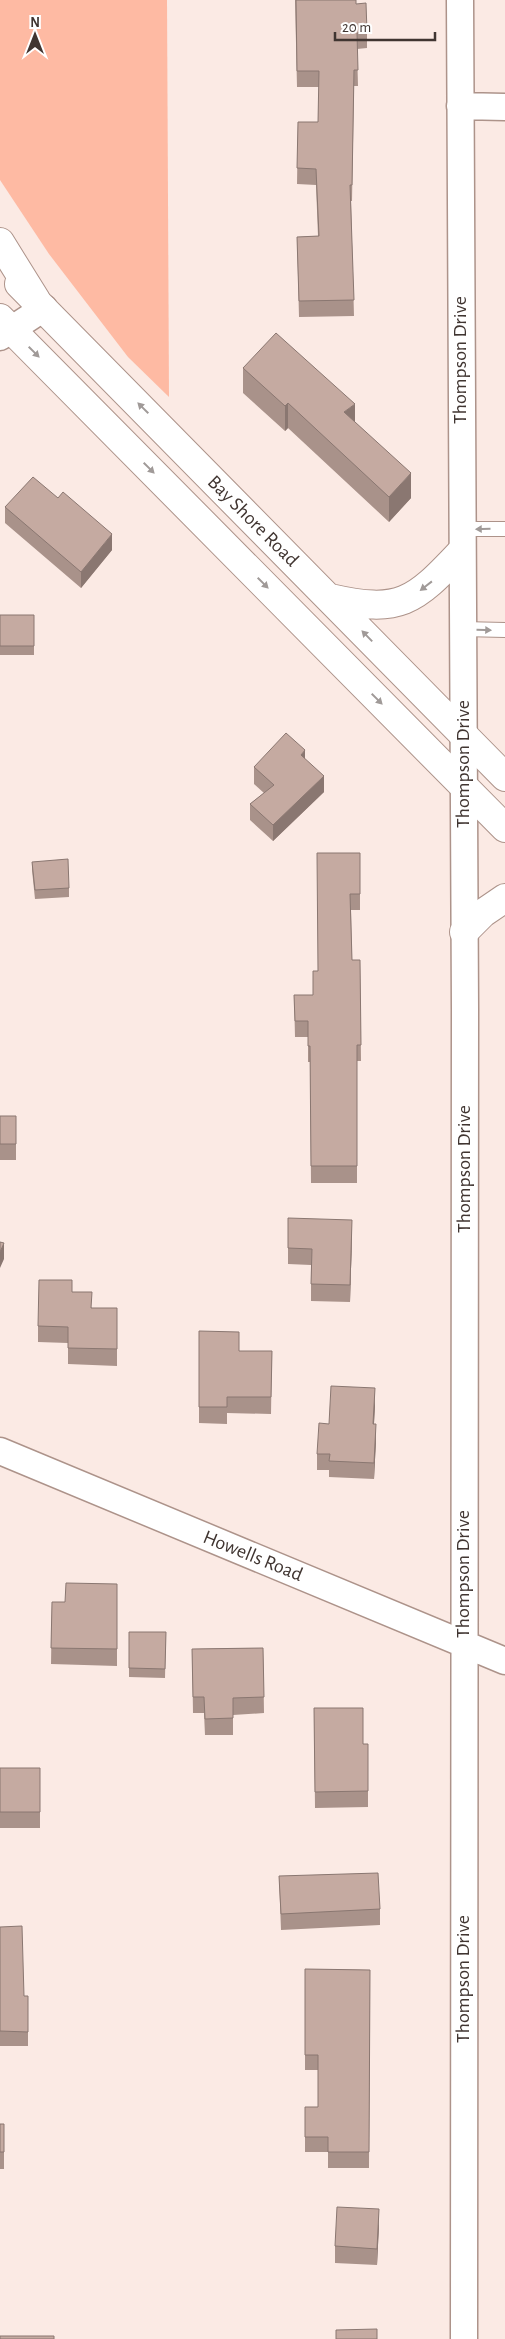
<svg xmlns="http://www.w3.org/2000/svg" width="505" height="2339" font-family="'Alegreya Sans',sans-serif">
	<rect width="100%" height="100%" fill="#fbeae4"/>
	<path fill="#febaa3" d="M0,0h167l2,397 -41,-40 -79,-103 -49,-74z"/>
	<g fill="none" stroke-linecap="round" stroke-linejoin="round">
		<g stroke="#ad938a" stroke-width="16">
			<path id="service" d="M461,529h44
				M462,629l43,1"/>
		</g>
		<g stroke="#ad938a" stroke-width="29">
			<path id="minor" d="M460,0l5,1009 -1,1330
				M460,106l45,1
				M0,337l44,-29
				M0,1451l505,210"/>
		</g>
		<g stroke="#ad938a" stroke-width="30">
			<path id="secondary" d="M19,284l486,493
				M0,318l505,510
				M330,598c70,16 84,4 131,-46
				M464,932l19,-19 22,-15"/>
		</g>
		<g stroke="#ad938a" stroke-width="30">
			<path id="motorway" d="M0,242l36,58"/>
		</g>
		<use href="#service" stroke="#fff" stroke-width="14"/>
		<use href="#minor" stroke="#fff" stroke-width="26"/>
		<use href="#secondary" stroke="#fff" stroke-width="28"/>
		<use href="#motorway" stroke="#fff" stroke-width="28"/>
	</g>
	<path fill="#a9928a" d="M295,0l61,4 11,28v16l-10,1 1,37h-4l-2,115h-1l3,115 -55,1 -2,-80 21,-1 -2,-51 -19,-1 1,-62h20l1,-35h-22z
		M243,368l168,130 -22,24 -101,-94 -3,3 -42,-38z
		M5,507l107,43 -31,38 -76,-65z
		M0,615h34v40h-34z
		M305,759l19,33 -51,49 -23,-21v-16l14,-11 -10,-9v-17z
		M360,853v57h-9l1,50h8l1,101h-4v122h-46l-1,-121h-2v-25h-13l-1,-42h19z
		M32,862l37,26v9l-34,2 -3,-29z
		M0,1116h16v44h-16z
		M352,1236l-2,66 -39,-1v-36l-23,-1v-16z
		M72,1292l20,16h25v58l-49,-2v-21l-30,-1v-16z
		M199,1331l40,20h33l-1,63 -44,-1v11l-28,-1z
		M375,1405l-1,19 2,16 -2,39 -45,-2v-7h-12v-16l12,-30z
		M117,1584v82l-66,-2 1,-62h13z
		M129,1632h37l-1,46 -36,-1z
		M263,1648l1,65 -31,2v20h-28l-1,-22h-11l-1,-64z
		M314,1708l49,36h5v63l-53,1z
		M0,1768h40v60h-40z
		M279,1876l101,33v16l-99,5z
		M0,1927l24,69h4v50h-28z
		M305,1969l65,1 -1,198h-41v-16h-23v-45h13v-37h-13z
		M0,2124h4v45h-4z
		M379,2225l-2,40 -42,-2v-17z"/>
	<path fill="#8a7771" d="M288,403v25l-3,3v-25z
		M355,404v25l-11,-17z
		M411,473v25l-22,24v-25z
		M112,534v16l-31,38v-16z
		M305,750v16l-4,-11z
		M324,776v16l-51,49v-16z
		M352,1220v16l-2,66v-17z
		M4,1243v16l-4,9v-16z
		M375,1388v17l-2,35v-16z
		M376,1424v16l-2,39v-16z
		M379,2209v16l-2,40v-16z"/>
	<path fill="#c5aaa1" stroke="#8a7771" d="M296,0h60v4l10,-1 1,29 -10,1 1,37h-4l-2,115h-2l4,115 -55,1 -2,-64 22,-1 -3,-67 -19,-1 1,-46h20l1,-51h-22z
		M276,333l79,71 -11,8 67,61 -22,24 -101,-94 -3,3 -42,-38z
		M33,477l25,21 5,-6 49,42 -31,38 -76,-65z
		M0,615h34v31h-34z
		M286,733l19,17 -4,5 23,21 -51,49 -23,-21 24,-19 -20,-18z
		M317,853h43v41h-10l2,66h8l1,85h-4v121h-46l-1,-120h-2v-25h-13l-1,-26h19v-24h5z
		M68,859l1,29 -34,2 -3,-28z
		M0,1116h16v28h-16z
		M288,1218l64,2 -2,65 -39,-1 1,-35 -24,-1z
		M0,1242l4,1 -4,9z
		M39,1280h33v12h20l-1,16h26v41l-49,-1v-21l-30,-1z
		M199,1331l40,1v19h33l-1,46h-44v10h-28z
		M331,1386l44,2 -2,36h3l-2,39 -45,-2 1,-7h-13l2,-31 10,1z
		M66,1583l51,1v65l-66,-1 1,-46h13z
		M129,1632h37l-1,37 -36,-1z
		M263,1648l1,49 -31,1v20l-28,1 -1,-22h-11l-1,-48z
		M314,1708h49v36h5v47l-53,1z
		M0,1768h40v44h-40z
		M378,1873l2,36 -99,5 -2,-38z
		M22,1926l2,70h4v36l-28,-1v-104z
		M305,1969l65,1 -1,182h-41v-15h-23v-30h13v-52h-13z
		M0,2124h4v28h-4z
		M337,2207l42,2 -2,40 -42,-3z
		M377,2329v10h-41v-9z
		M0,2336h54v3h-54z"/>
	<defs><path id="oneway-solid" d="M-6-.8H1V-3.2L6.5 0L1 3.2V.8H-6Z" transform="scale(1.25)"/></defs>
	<g fill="#a09a98">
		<use href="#oneway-solid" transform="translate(34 352) rotate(45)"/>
		<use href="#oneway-solid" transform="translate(143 408) rotate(-135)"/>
		<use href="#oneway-solid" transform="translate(149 468) rotate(45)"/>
		<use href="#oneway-solid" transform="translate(483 529) rotate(179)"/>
		<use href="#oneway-solid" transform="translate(263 583) rotate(45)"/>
		<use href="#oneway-solid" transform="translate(426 586) rotate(142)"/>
		<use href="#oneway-solid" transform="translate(484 630) rotate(2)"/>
		<use href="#oneway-solid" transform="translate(367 636) rotate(-134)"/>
		<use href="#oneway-solid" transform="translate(377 699) rotate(45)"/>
	</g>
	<g text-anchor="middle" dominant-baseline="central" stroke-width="5" stroke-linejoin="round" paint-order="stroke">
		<g font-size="20" fill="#403531" stroke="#fff">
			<text transform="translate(460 360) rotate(-90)">Thompson Drive</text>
			<text transform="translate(253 521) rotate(45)">Bay Shore Road</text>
			<text transform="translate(463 764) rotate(-90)">Thompson Drive</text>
			<text transform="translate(464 1169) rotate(-90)">Thompson Drive</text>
			<text transform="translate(253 1556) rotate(22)">Howells Road</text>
			<text transform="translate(463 1574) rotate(-90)">Thompson Drive</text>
			<text transform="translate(463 1979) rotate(-90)">Thompson Drive</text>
		</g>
	</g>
	<g transform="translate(35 35)" stroke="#ffffff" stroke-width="4" paint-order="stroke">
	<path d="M0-4L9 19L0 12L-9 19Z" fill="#403531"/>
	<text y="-8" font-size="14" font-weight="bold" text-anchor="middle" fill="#403531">N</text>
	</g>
	<path d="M335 32v8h100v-8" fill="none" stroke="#403531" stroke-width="2.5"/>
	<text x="342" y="32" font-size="15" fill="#403531" stroke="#ffffff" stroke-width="4" paint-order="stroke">20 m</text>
</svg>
